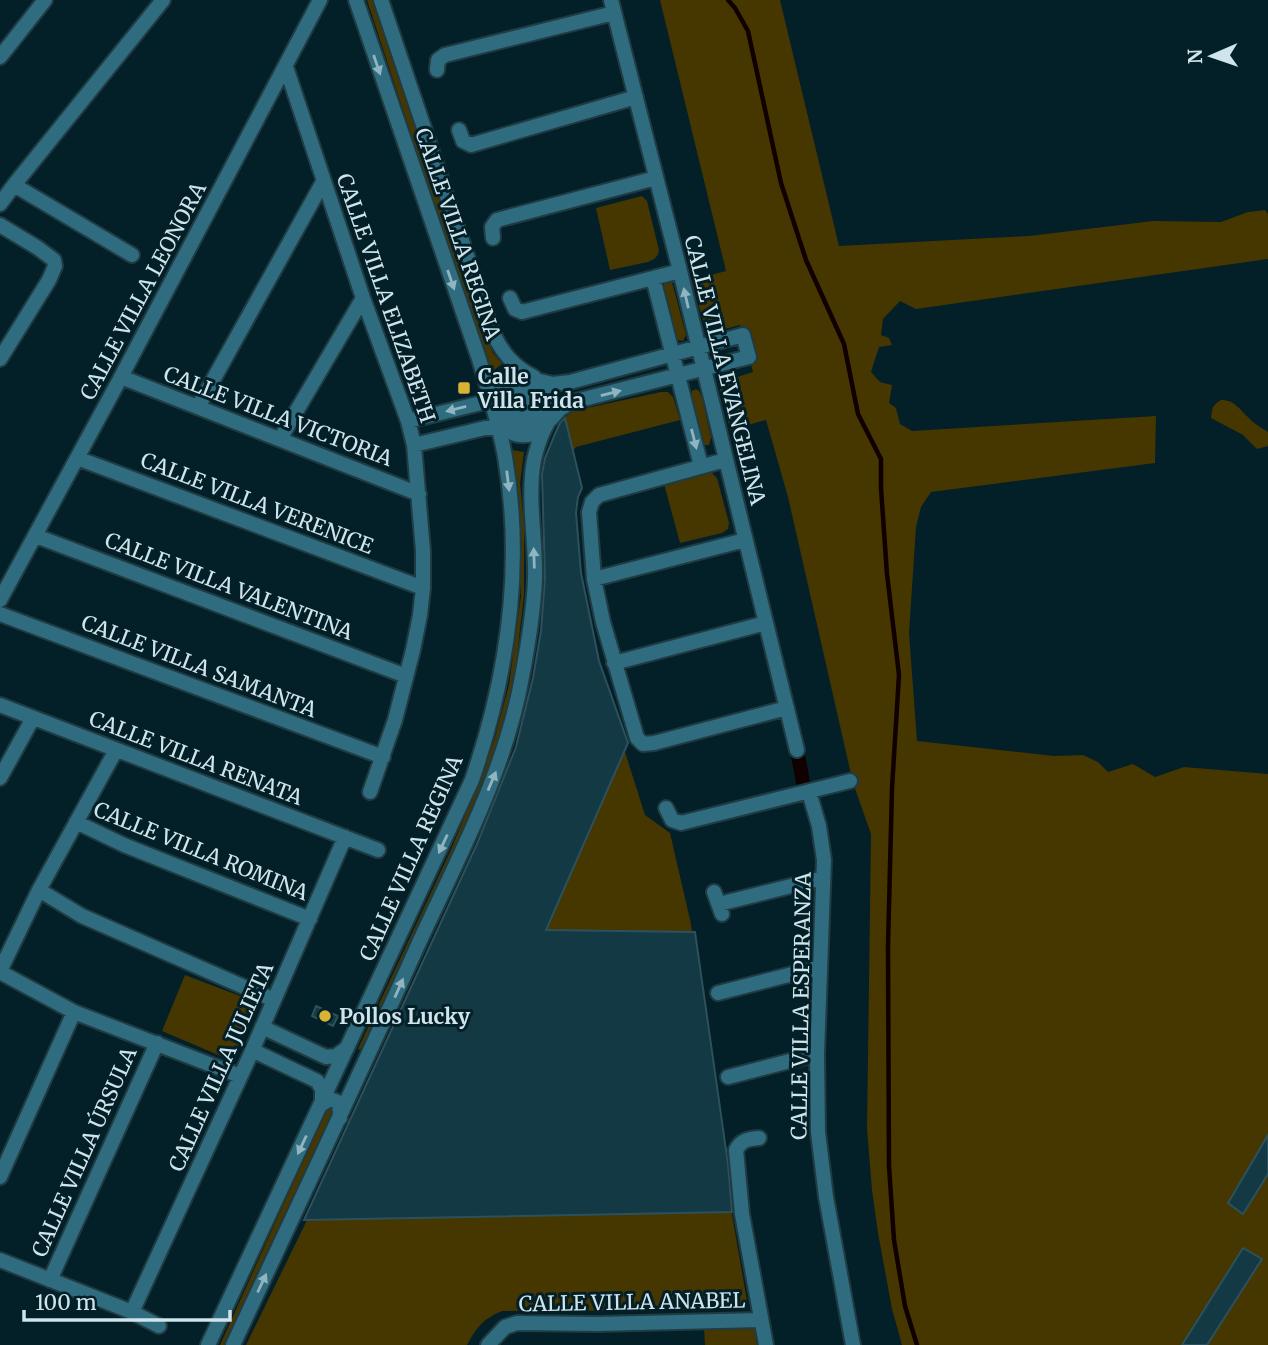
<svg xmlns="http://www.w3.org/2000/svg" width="1268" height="1345" font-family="Merriweather,serif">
	<rect width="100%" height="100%" fill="#031f27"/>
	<path fill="#463600" d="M367,0h5l37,107 71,220 13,26 9,11 -12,9 -6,-24 -47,-136z
		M660,0h120l59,246 190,-10 124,-15 68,1 27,-10 17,-2 3,4v45l-352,50 -16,-8 -17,18 -2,16 8,3 3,7 -13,2 -8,25 9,10 12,3 -3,18 7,5 4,16 12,7 244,-15 -1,47 -224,29 -10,15 -5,20 -7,106 8,108 137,15 29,-1 15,7 10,10 25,-8 22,13 29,-10 84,7v571h-366l-10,-36 -14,-76 -6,-43 -5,-61 4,-295 -18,-51 -65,-286 -22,-77 -36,10 -10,-41v-5l4,-3 29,-9 -13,-47 -27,7 -7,-2 -15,-50 35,-9z
		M642,196l5,5 12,49c-1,7 -4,9 -11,12l-38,8 -14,-62z
		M664,280h7l2,6 13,49 -3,6 -5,-1 -2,-3 -12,-48z
		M501 406a21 21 0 1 1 42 0a21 21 0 1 1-42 0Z
		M696,389l3,2 3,6 9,41 -2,7h-4l-2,-3 -11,-43v-8z
		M661,392h7l5,5 7,23 -104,27 -4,5 3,90 18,109 52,164 25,18 21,91 39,279 17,98 -3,7 -12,2 -230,1c-19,8 -25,16 -35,34h-221l64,-131 204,-450 30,-130 2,-161 11,-41 8,-15 8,-6z
		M1221,400c14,0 18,9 28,18 5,6 13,10 19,14v14l-11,3 -14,-14 -32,-17c1,-9 1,-13 10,-18z
		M512,450l12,2 -4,31 4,42v70l-10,86 -19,69 -16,40 -27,65 -80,172 -12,23 -2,-1 91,-195 28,-66 17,-47 15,-56 12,-89v-69z
		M708,473h4l5,5 12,45 -1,6 -6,4 -42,10 -16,-59z
		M185,975l68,26 1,9 -20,45 -11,2 -61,-26z
		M332,1104l5,6 -83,173 -28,62h-6l108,-239z
		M752,1327l4,1 4,17h-55l-1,-16z"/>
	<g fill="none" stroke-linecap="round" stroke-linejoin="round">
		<path stroke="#100100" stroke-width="4.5" d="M728,0l7,8 13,23 33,152 25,77 38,84 14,70 23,45v29l6,86 12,101 -7,113 -4,158 1,220 5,74 11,66 12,39"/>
		<path stroke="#100100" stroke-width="14" d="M797,750l8,43"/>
	</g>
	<path fill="#133944" stroke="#2c515d" stroke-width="2" d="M565,418l17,70 -4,9 -2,16 5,60 18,88 29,82 -82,187 149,2 33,232 4,48 -428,8 173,-376 39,-97 17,-69 8,-47 4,-53 -3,-104 3,-16 10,-24 5,-11z
		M316,1006l22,10 -5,10 -21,-10z
		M1268,1135v39l-25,40 -15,-11z
		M1243,1248l19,11 -55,86h-25z"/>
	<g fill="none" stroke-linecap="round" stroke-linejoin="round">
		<g stroke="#203b42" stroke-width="16">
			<path id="pedestrian" d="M502 406a20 20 0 1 1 40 0a20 20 0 1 1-40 0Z
				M511 407a11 11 0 1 1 22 0a11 11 0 1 1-22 0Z"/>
		</g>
		<g stroke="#203b42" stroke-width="18">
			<path id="minor" d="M381,0l112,333c9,20 21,34 41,44
				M611,0l69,271 117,479
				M286,67l77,231 45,123 6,24 9,106v37l-3,27 -7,35 -18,70 -25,72
				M437,70l1,-10 7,-5 169,-42
				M459,130l4,11 8,4 165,-48
				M14,185l118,70
				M0,204l14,-19 149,-185
				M0,225l38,23 16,12 1,6 -6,14 -49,79
				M493,238l-1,-11 5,-7 159,-42
				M653,278l48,188
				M510,298l5,11 7,3 158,-41
				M121,377l298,117
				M540,381l13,3 17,-2 173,-47 6,22 -177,45 -12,7 -9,10
				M198,407l125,-225
				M408,421l73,-18 10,-5 6,-5
				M280,439l83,-141
				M414,445l71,-17h10l10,2
				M77,458l346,130
				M725,460l-126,35 -7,7 -3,10 5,67 9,43 34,116 6,6 11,-1 133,-35
				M36,536l370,140
				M594,579l151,-39
				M0,600l121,-223 199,-377
				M0,614l383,143
				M614,663l152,-40
				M0,705l378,145
				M0,778l33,-60
				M809,792l10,34 5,34 -7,194 1,78 8,65 27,148
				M666,808l6,12 9,3 169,-42
				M76,822l48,23 186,74
				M39,890l43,26 192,84
				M714,892l8,22
				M719,904l104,-26
				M0,971l39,-81 77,-140
				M0,972l74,40 166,64
				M718,993l102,-26
				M262,1027l64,30 10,-1 11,-8
				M252,1050l65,31 5,8v15l8,-5 8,3 2,9v7
				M728,1077l89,-23
				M759,1138c-11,1 -18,2 -23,12l6,64 24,131
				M0,1177l74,-165
				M0,1260l132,52 27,14
				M50,1280l107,-237
				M132,1312l116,-252 97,-223
				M208,1345l264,-565c36,-105 52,-212 33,-323 -6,-33 -16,-66 -26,-98l-123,-359
				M233,1345c62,-133 125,-266 185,-400 40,-87 87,-173 104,-268 6,-32 12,-66 13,-99 1,-39 -8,-79 -1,-118 2,-9 5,-19 9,-28 5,-11 12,-19 9,-32 -4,-23 -34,-32 -50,-14 -25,29 15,68 44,39
				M488,1345l17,-18 12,-4 81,1 162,-4"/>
		</g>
		<g stroke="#203b42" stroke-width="18">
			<path id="tertiary" d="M0,57l45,-57"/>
		</g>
		<use href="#pedestrian" stroke="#2f6c7f" stroke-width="12"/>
		<use href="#minor" stroke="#2f6c7f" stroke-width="14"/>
		<use href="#tertiary" stroke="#2f6c7f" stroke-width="14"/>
	</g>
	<defs><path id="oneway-solid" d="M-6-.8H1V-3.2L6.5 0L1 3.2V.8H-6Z" transform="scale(1.75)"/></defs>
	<g fill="#90b4c0">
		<use href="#oneway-solid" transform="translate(377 65) rotate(71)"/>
		<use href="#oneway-solid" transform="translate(451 280) rotate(71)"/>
		<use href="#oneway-solid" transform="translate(686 298) rotate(-103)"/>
		<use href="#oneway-solid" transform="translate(611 393) rotate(-14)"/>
		<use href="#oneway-solid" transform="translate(456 409) rotate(166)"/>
		<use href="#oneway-solid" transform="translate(694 439) rotate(76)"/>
		<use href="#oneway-solid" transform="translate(508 481) rotate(83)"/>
		<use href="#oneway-solid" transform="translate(534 558) rotate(-92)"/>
		<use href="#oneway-solid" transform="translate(492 781) rotate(-67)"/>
		<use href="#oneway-solid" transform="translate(443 844) rotate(115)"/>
		<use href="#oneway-solid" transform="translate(399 988) rotate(-66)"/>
		<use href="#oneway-solid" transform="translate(302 1145) rotate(115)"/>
		<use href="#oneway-solid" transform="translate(262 1283) rotate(-65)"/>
	</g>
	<g fill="#d9b334" stroke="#031f27" stroke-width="2.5">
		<rect x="457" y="381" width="14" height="14" rx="3.5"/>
		<circle cx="325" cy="1016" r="7"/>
	</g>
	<g text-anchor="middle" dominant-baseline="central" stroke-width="6" stroke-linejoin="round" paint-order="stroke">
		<g font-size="21" fill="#d0e4eb" stroke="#031f27">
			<text transform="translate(458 234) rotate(71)">CALLE VILLA REGINA</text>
			<text transform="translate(143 291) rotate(-62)">CALLE VILLA LEONORA</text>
			<text transform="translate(386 298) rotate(71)">CALLE VILLA ELIZABETH</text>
			<text transform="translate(725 370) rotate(76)">CALLE VILLA EVANGELINA</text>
			<text transform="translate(278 416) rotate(21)">CALLE VILLA VICTORIA</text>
			<text transform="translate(257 503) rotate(21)">CALLE VILLA VERENICE</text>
			<text transform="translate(229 586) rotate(21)">CALLE VILLA VALENTINA</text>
			<text transform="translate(199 666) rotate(21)">CALLE VILLA SAMANTA</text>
			<text transform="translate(196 758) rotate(21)">CALLE VILLA RENATA</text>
			<text transform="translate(201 851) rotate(22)">CALLE VILLA ROMINA</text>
			<text transform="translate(411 858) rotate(-66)">CALLE VILLA REGINA</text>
			<text transform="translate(801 1006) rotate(-89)">CALLE VILLA ESPERANZA</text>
			<text transform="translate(221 1067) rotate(-66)">CALLE VILLA JULIETA</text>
			<text transform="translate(84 1152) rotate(-66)">CALLE VILLA ÚRSULA</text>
			<text transform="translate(632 1302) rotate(-1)">CALLE VILLA ANABEL</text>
		</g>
		<g font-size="21" font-weight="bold" fill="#d0e4eb" stroke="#031f27" text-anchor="start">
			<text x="478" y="376">Calle<tspan x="478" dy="24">Villa Frida</tspan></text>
			<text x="339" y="1016">Pollos Lucky</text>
		</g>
	</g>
	<g transform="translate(1212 56) rotate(268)" stroke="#031f27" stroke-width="5" paint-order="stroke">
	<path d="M0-5L12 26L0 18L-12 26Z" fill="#d0e4eb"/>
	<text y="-10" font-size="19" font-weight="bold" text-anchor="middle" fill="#d0e4eb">N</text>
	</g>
	<path d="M24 1310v10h206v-10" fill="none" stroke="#d0e4eb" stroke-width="3.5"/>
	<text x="35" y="1310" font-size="21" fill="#d0e4eb" stroke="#031f27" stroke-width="5" paint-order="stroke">100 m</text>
</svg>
